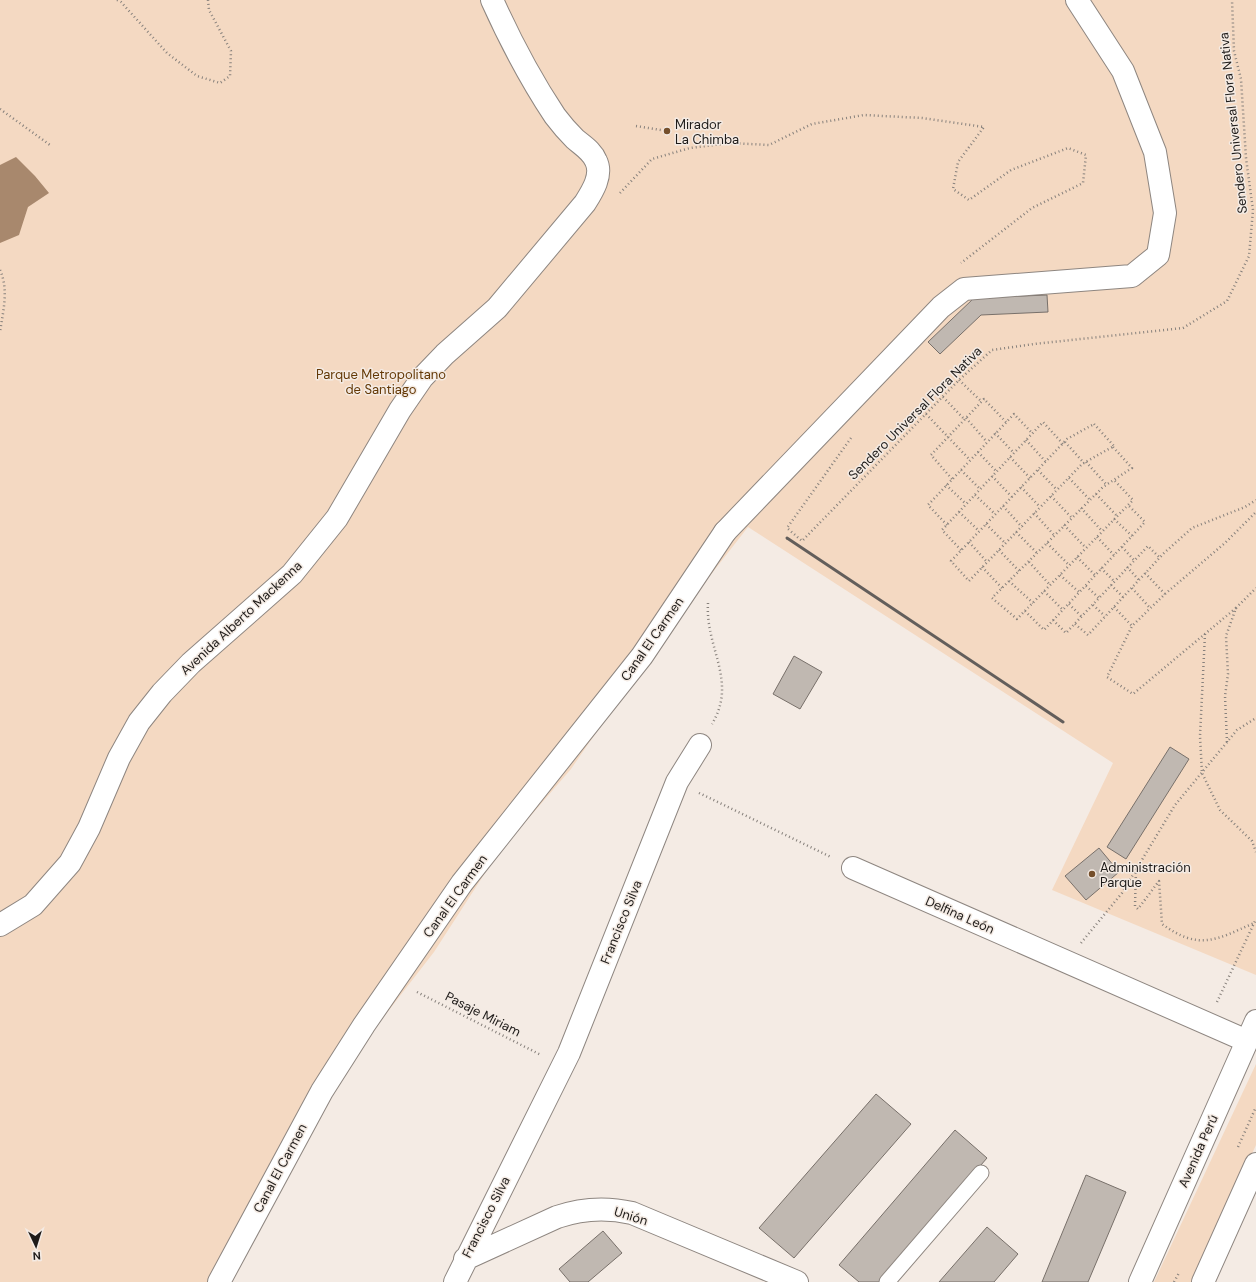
<svg xmlns="http://www.w3.org/2000/svg" width="1256" height="1282" font-family="'DM Sans',sans-serif">
	<rect width="100%" height="100%" fill="#f4ebe4"/>
	<path fill="#f4d9c2" d="M0,0h1256v975l-204,-85 61,-127 -365,-236 -39,50 -54,80 -42,51 -42,61 -75,87 -62,96 -83,107 -120,223h-231z
		M1256,1064v81l-63,137h-39z"/>
	<path fill="#a8886d" d="M16,157l19,19 14,17 -21,14 -9,28 -19,8v-78z"/>
	<path fill="#c0b8b1" stroke="#78706a" d="M1047,295l1,17 -67,3 -41,39 -12,-12 46,-44z
		M794,656l28,16 -22,37 -27,-15z
		M1170,747l19,12 -63,100 -19,-12z
		M1099,848l20,24 -33,28 -21,-24z
		M876,1094l35,30 -117,134 -35,-30z
		M955,1130l32,28 -107,124h-21l-20,-17z
		M1086,1175l40,17 -38,90h-46z
		M987,1227l31,27 -24,28h-55z
		M603,1231l19,22 -34,29h-18l-11,-13z"/>
	<g fill="none" stroke-linecap="round" stroke-linejoin="round">
		<g stroke="#8e8680" stroke-width="17">
			<path id="service" d="M887,1282l94,-109"/>
		</g>
		<g stroke="#8e8680" stroke-width="24">
			<path id="pedestrian" d="M725,532l216,-225 23,-18 168,-13 26,-21 7,-42 -10,-61 -32,-81 -46,-71"/>
		</g>
		<g stroke="#8e8680" stroke-width="24">
			<path id="minor" d="M853,868l394,173
				M0,925l33,-20 37,-42 19,-35 30,-70 20,-36 23,-29 29,-30 101,-89 45,-56 63,-108 22,-32 23,-24 52,-46 88,-105c7,-11 18,-28 11,-42 -4,-10 -13,-15 -21,-22 -7,-7 -14,-15 -20,-23 -24,-36 -45,-76 -63,-116
				M465,1259l92,-42c26,-9 49,-10 75,-4l165,69
				M219,1282l103,-191 42,-66 98,-142 180,-227 83,-124
				M455,1282l114,-229 108,-271 23,-37"/>
		</g>
		<g stroke="#8e8680" stroke-width="24">
			<path id="secondary" d="M1140,1282l116,-261
				M1203,1282l53,-118"/>
		</g>
		<path stroke="#87817c" stroke-width="2.5" stroke-dasharray="1 3" stroke-linecap="butt" d="M117,0l4,2 46,51 30,23 23,7 10,-7 1,-25 -22,-41 -1,-10
			M0,109l50,36
			M636,126l31,5
			M620,193l32,-34 38,-11 41,-5 38,2 43,-21 52,-9 58,3 62,9 -26,35 -5,27 16,11 42,-30 57,-22 18,7 -3,28 -51,25 -71,55
			M0,270c9,20 3,41 0,62
			M959,380l22,21
			M943,397l22,23
			M926,414l44,46
			M966,418l21,24
			M1094,424l20,22 -32,18 -113,117 -18,-20 116,-122z
			M995,433l19,20
			M851,438l-64,90 15,13 157,-161 33,-30 42,-6 149,-16 44,-27 22,-45 4,-46 -7,-52 -5,-79 -7,-28 -2,-51
			M1026,440l20,22
			M1065,442l19,21
			M1113,447l19,21 -29,19 -111,111 25,21 116,-119 -19,-20
			M978,452l18,19
			M1010,457l20,21
			M1086,462l20,22
			M961,470l19,19
			M1038,470l19,20
			M992,476l20,21
			M1069,478l21,22
			M952,479l-21,-24 53,-56 22,23
			M946,485l20,19
			M1021,487l19,20
			M1096,494l21,22
			M975,495l20,19
			M1051,496l21,22
			M1003,506l19,21
			M1081,508l21,23
			M959,512l20,19
			M1034,513l20,22
			M1114,519l18,17
			M986,524l19,19
			M947,525l-19,-20 86,-91 18,19
			M1064,525l22,23
			M1016,532l21,21
			M1097,537l17,18
			M969,542l18,20
			M1047,543l22,22
			M1122,547l12,13
			M961,550l-19,-20 101,-108 20,22
			M999,550l20,21
			M1077,557l18,18
			M1029,562l21,23
			M982,567l20,21
			M1127,567l12,13
			M1101,568l13,13
			M1145,573l20,21
			M1060,575l19,17
			M1009,581l24,22
			M1111,585l12,12
			M1086,586l13,12
			M1132,588l18,20
			M1044,591l19,19
			M708,603c-3,45 30,78 4,121
			M1069,604l13,13
			M1093,605l12,11
			M1114,607l18,19
			M1236,608l-103,86 -26,-17 25,-51 33,-32 60,-51 31,-31
			M1025,611l19,19 101,-108 -17,-17
			M1053,620l13,13 82,-87 11,11
			M1075,624l13,11 76,-82 28,-25 53,-21 11,-7
			M1205,634l-5,102 2,37 18,37 32,31 4,11
			M1227,742l-2,-46 3,-22 -2,-38 10,-28 20,-20
			M699,793l132,64
			M1136,869l-1,37 3,3 21,-28 3,43c37,27 54,16 92,-1
			M1081,943l41,-50 53,-88 62,-75 19,-12
			M417,992l124,63
			M1217,1002l39,-83
			M1238,1147l18,-40
			M1174,1282l5,-9"/>
		<use href="#service" stroke="#fff" stroke-width="15"/>
		<use href="#pedestrian" stroke="#fff" stroke-width="22"/>
		<use href="#minor" stroke="#fff" stroke-width="22"/>
		<use href="#secondary" stroke="#fff" stroke-width="22"/>
		<path stroke="#635e5b" stroke-width="3" d="M787,538l276,184"/>
	</g>
	<g fill="#754f2b" stroke="#f4ebe4" stroke-width="1.5">
		<circle cx="667" cy="131" r="4"/>
		<circle cx="1092" cy="874" r="4"/>
	</g>
	<g text-anchor="middle" dominant-baseline="central" stroke-width="3" stroke-linejoin="round" paint-order="stroke">
		<g font-size="13" fill="#1e1b19" stroke="#f4ebe4">
			<text transform="translate(1233 123) rotate(-96)">Sendero Universal Flora Nativa</text>
			<text transform="translate(915 413) rotate(-45)">Sendero Universal Flora Nativa</text>
			<text transform="translate(241 618) rotate(-43)">Avenida Alberto Mackenna</text>
			<text transform="translate(652 639) rotate(-55)">Canal El Carmen</text>
			<text transform="translate(455 896) rotate(-54)">Canal El Carmen</text>
			<text transform="translate(960 915) rotate(24)">Delfina León</text>
			<text transform="translate(621 922) rotate(-68)">Francisco Silva</text>
			<text transform="translate(483 1014) rotate(27)">Pasaje Miriam</text>
			<text transform="translate(1198 1151) rotate(-66)">Avenida Perú</text>
			<text transform="translate(280 1168) rotate(-62)">Canal El Carmen</text>
			<text transform="translate(631 1216) rotate(17)">Unión</text>
			<text transform="translate(486 1217) rotate(-63)">Francisco Silva</text>
		</g>
		<g font-size="13" fill="#1e1b19" stroke="#f4ebe4" text-anchor="start">
			<text x="675" y="124">Mirador<tspan x="675" dy="15">La Chimba</tspan></text>
			<text x="1100" y="867">Administración<tspan x="1100" dy="15">Parque</tspan></text>
		</g>
		<g font-size="13" fill="#643906" stroke="#f4ebe4">
			<text x="381" y="374">Parque Metropolitano<tspan x="381" dy="15">de Santiago</tspan></text>
		</g>
	</g>
	<g transform="translate(36 1246) rotate(176)" stroke="#f4ebe4" stroke-width="3" paint-order="stroke">
	<path d="M0-3L7 15L0 10L-7 15Z" fill="#1e1b19"/>
	<text y="-6" font-size="11" font-weight="bold" text-anchor="middle" fill="#1e1b19">N</text>
	</g>
</svg>
